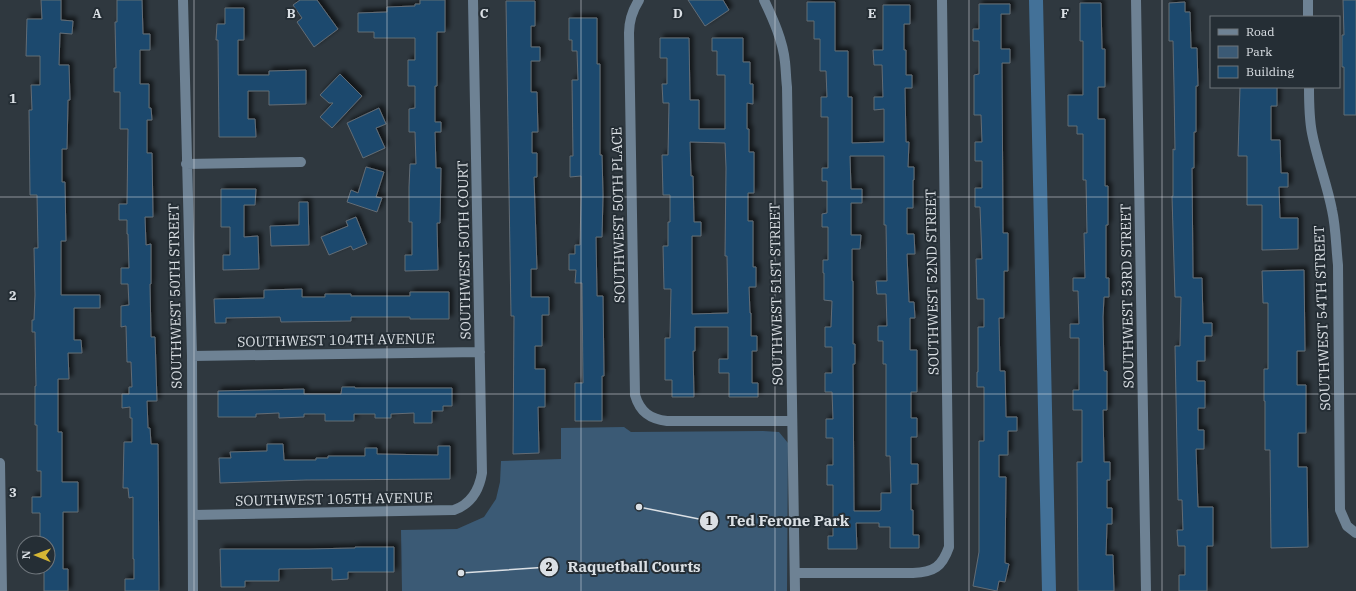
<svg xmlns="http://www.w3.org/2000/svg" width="1356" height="591" font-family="'IBM Plex Serif',serif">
	<defs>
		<filter id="shadow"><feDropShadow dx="3.5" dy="-3.5" stdDeviation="2" flood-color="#0009"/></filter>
	</defs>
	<rect width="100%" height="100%" fill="#2f383f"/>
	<path fill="#3b5a75" d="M624,427l7,5 132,-1 16,1 9,11 -1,148h-385l-1,-61 56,-1 27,-12 12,-18 4,-17 1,-21 60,-2v-31z"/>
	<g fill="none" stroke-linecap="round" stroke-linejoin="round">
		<path stroke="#437198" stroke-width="14" d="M1036,0l13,591"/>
	</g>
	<path fill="#1b4a6e" stroke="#636c75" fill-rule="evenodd" filter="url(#shadow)" d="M41,0h20v20l12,1 -1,13 -12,-1 -1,32h10l1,35h-2l-1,49h-5v33h3l1,59h-5v54h39v13h-26v32h7l1,13h-14l1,26h-11v53h4v50h16v30h-15v57h5v22h-24v-21l4,-1v-26h-8v-30h-8v-16h9v-26h-4v-46h-2v-39h1l-1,-54h-3v-12h2l1,-25 -1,-47h4l-1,-53h-7l-1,-85h3l-1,-25h9v-29h-14l1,-37h15z
		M117,0h25l1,34h7v16h-10v34h9v24h2l1,12h-5v33h5l1,64h-8l1,28 5,-1v40h-1l1,53h4l2,64h-10l1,27h2l1,16h7l1,147h-34v-12h9v-20h-1v-62l-4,1 -1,-10h-5l1,-46h8v-24h-2v-11l-8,1v-14h7v-7h3l-1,-25h-4l-1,-36 -5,1v-21l8,-1 -1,-21h-7v-16h8l-1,-34h-1v-14h-8v-16h8l1,-75h-8v-37h-6v-24h2l-1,-46h2z
		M300,0h17l21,29 -24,18 -17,-25 5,-4 -9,-13z
		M420,0h25v32h-8v54h-2v36h6v10h-6l1,36h5l-1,55h-3l1,47 -33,1v-16h7v-33h-3v-35l1,-23h6l-1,-32h-6v-23l6,-1v-22h-7v-26h7v-22h-41v-6h-16v-19l29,-1v-5l28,-1v-2h5z
		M688,0h35l6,10 -24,16z
		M1343,0h13v115h-12v-48h-2v-32h2z
		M506,1h29v25h-4v21h9v14h-9v31h6l1,40h-6v21h5v24h-3l3,92h-6v28h18v18h-7v31h-7v23h10v38h-7l1,46 -26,1 1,-138h-3z
		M807,2h28v49h13v46h4v46l32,-1v-33l-10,1v-13h9l-1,-32h-8l-1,-15h10v-45h27v19h-6v26h2v25h6v13h-7l1,54h3l-1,25h6v13h-1v28h-6v26h7l1,20h-8l2,48h5l1,16h-5v32h7v42h-6v26h6v19h-6v27h7v20h-7v26h2v25h6v13h-29v-21h-11v-4h-23l1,26h-29v-13h5v-51h-6v-20h6v-27h-7v-19h7l-1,-27h-7v-19h7v-26h-7v-20h6l1,-26 -8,-1v-27h-1v-13h5v-33h-6v-13l5,-1v-32h-5v-13h6v-51h-7v-20h6l-1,-26h-6v-32h-6v-18h-7zM850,156h34v69h2l1,56h-11l1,13h9l1,32h-9v15h5v23h3v92h4l1,37h-10v17l-2,1h-25l-1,-147h2v-20h-2v-63h-1v-32h8l1,-14h-10v-32h11v-14h-11z
		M1185,2v10h5l1,36h6l1,38h-2v46h-2v36h-2l1,110h9l1,45h9v13h-7v25h-8v20h8v27h-7v22h6v19h-8l2,58h15v39h-6v45h-28v-16h6v-29h-7l-1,-16h6l-1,-30h-4l-3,-154h5l1,-49h-6l-3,-101h1v-47l2,1 -1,-63 -1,-46h-4v-38z
		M1080,3h21l1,46h3v38h-7v32h7v67h3v39h-2v53h3v19h-5l-1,20 1,54h3v39h-4l1,52h6v18h-3v28h5v16h-5l-1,31h7l1,36h-36l-1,-129h5v-52h-9v-20h6v-52h-9v-14h9l-1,-33h-5v-13h12l-1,-45h3l-1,-53h-3v-46h-6v-8h-9v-31h15v-54h-3z
		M979,4h31v10h-9v35h9v14h-8l1,170h5v38h-4v47h-5l1,53h5l1,46h11v14h-9v24h-9v22h7l-1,86 4,1 -4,18 -6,-1 -2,10 -24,-5 6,-34v-111h5v-54h-7v-15h1v-45h6v-28h-7l-1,-40h6l-2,-52h-5v-19h7v-27h-7v-19h7l-1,-27h-7v-40l5,-1v-33h-6v-12h6z
		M225,8h19v32h-6v35h31v-4l37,-1v34l-37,1v-14h-21v28h7l1,18h-37l-1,-97h-2l1,-16h8z
		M569,18h28v46h3v91h2l1,40 -1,42h-6l1,59h6l1,80h-2v45h-27v-38h8l-1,-100h-7l1,-13h-7v-16h6v-9h5l1,-46v-23l-11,1v-21h3l-1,-76h6l-1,-29h-5v-11h-3z
		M660,38h29l1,62h9v29h26v-54h-8v-24h-5v-13h31v24h7v22h3v20l-6,-1v26h2v23h5v41h-6v28h5v46h3v20h-7l1,26h1v23h6v15h-5v32h6v14h-29v-24h-10v-14h9v-32h-33v24h-2l1,46h-22v-17h-7v-42h5l1,-49h-7l-1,-43h5v-24h2v-27h-7l-1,-40h6l1,-52h-6l-1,-19h5v-26h-7zM690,142l35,1 1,25 -1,88h2l1,57 -36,1v-78h9v-14h-7l-1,-46h-2z
		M340,74l22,22 -30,32 -12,-11 13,-14h-4l-9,-8z
		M1240,87h37v19h-6v34h9l1,33h7v14h-9l1,31h18v31l-36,1v-45h-15v-49h-9z
		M379,108l7,16 -10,4 9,20 -22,10 -16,-35z
		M366,167l18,5 -8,25 6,1 -5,14 -30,-10 4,-12 7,3z
		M221,189h35l-1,16h-11v32l14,-1 1,33 -36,1v-15h7v-28h-9z
		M299,202h9l1,43 -38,1 -1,-20 29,-1z
		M356,217l11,27 -14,6 -2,-4 -22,9 -8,-18 27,-11 -2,-5z
		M1304,270l1,81h-8v34h9v48h-8v34h9l1,80 -37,1 -1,-98h-5v-49h-1v-32h4v-66h-5l-1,-32z
		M302,289v8h23v-3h26v2h59v-4h39v27h-39v-2h-59v4l-70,1 -1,-5 -54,1v5h-11l-1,-24 50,-1v-8z
		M342,387h13v1h97v18h-9v5h-11v12h-18v-10l-23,1v4h-16v-4h-21v7h-29v-7h-21v3l-25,1v-5l-23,1v3h-38v-26l86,-2v5h37z
		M267,444h16l1,16h32v-2h12v-2h37v-8h12v6l61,1v-9h12v33l-144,1 -86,3 -1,-25h12l-1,-6 37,-1z
		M355,547h39v25h-46v7l-16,1v-12l-53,1v12h-34v6h-24l-1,-38h89l46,-1z"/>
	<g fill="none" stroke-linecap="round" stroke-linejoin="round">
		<path stroke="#6e8294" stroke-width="10" d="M183,0l9,356 1,235
			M639,0c-7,11 -10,20 -10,33l6,362c5,17 15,24 32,26h125
			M764,0c9,19 19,41 21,62 1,9 1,17 2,25l8,504
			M1136,0l10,591
			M1308,0v17
			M1309,87c0,15 0,31 3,46 5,26 15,51 20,77 4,18 4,37 6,55l2,245 7,16 9,7
			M186,164l115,-2
			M192,356l288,-4
			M0,463l2,128
			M193,515l261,-5c17,-6 25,-19 28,-37l-9,-473
			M795,573h118c21,-1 29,-6 36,-26l-7,-547"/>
	</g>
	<path fill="none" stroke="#dbe0e5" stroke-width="1" stroke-opacity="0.55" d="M194,0v591M387,0v591M581,0v591M775,0v591M969,0v591M1162,0v591M0,197h1356M0,394h1356"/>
	<g text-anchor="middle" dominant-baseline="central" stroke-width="4" stroke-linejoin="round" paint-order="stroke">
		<g font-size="14" fill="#dbe0e5" stroke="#252e35">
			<text transform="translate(618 215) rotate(-91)">SOUTHWEST 50TH PLACE</text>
			<text transform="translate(464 250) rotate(-91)">SOUTHWEST 50TH COURT</text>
			<text transform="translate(932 282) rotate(-91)">SOUTHWEST 52ND STREET</text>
			<text transform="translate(776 294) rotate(-91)">SOUTHWEST 51ST STREET</text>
			<text transform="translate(175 296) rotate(-91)">SOUTHWEST 50TH STREET</text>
			<text transform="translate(1127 296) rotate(-91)">SOUTHWEST 53RD STREET</text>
			<text transform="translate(1322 318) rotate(-92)">SOUTHWEST 54TH STREET</text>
			<text transform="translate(336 340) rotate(-1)">SOUTHWEST 104TH AVENUE</text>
			<text transform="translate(334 499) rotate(-1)">SOUTHWEST 105TH AVENUE</text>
		</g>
	</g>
	<g font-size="13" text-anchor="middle" font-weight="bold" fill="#dbe0e5" stroke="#252e35" stroke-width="4" stroke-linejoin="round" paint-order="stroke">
		<text x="97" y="18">A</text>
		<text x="291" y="18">B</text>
		<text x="484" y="18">C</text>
		<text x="678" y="18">D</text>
		<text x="872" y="18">E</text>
		<text x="1065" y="18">F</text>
		<text x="13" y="103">1</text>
		<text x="13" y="300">2</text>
		<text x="13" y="497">3</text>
	</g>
	<path fill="none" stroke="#dbe0e5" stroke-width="1.5" d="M639 507L709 521M461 573L549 567"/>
	<g fill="#dbe0e5" stroke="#252e35" stroke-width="1.5">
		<circle cx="639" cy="507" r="4"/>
		<circle cx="461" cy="573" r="4"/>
		<circle cx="709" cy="521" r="10"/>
		<circle cx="549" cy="567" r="10"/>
	</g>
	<g font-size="12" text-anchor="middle" font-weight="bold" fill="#111">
		<text x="709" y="525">1</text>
		<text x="549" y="571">2</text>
	</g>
	<g font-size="15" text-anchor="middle" font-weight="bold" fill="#dbe0e5" stroke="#252e35" stroke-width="4" stroke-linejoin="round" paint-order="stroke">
		<text x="788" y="526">Ted Ferone Park</text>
		<text x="634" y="572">Raquetball Courts</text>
	</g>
	<rect x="1210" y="16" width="130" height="72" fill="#252e35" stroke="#6e757b"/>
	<rect x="1218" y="29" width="20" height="6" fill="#6e8294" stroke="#6e757b"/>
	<text x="1246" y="36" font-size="12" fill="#dbe0e5">Road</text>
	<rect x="1218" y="46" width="20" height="12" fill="#3b5a75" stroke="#6e757b"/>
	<text x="1246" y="56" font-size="12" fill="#dbe0e5">Park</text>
	<rect x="1218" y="66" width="20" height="12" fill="#1b4a6e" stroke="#6e757b"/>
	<text x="1246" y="76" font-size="12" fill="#dbe0e5">Building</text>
	<g transform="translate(36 555) rotate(271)"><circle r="19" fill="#252e35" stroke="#6e757b"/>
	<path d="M0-3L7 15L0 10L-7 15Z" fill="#d4b635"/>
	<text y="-6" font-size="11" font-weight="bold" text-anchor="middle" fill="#dbe0e5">N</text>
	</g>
</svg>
